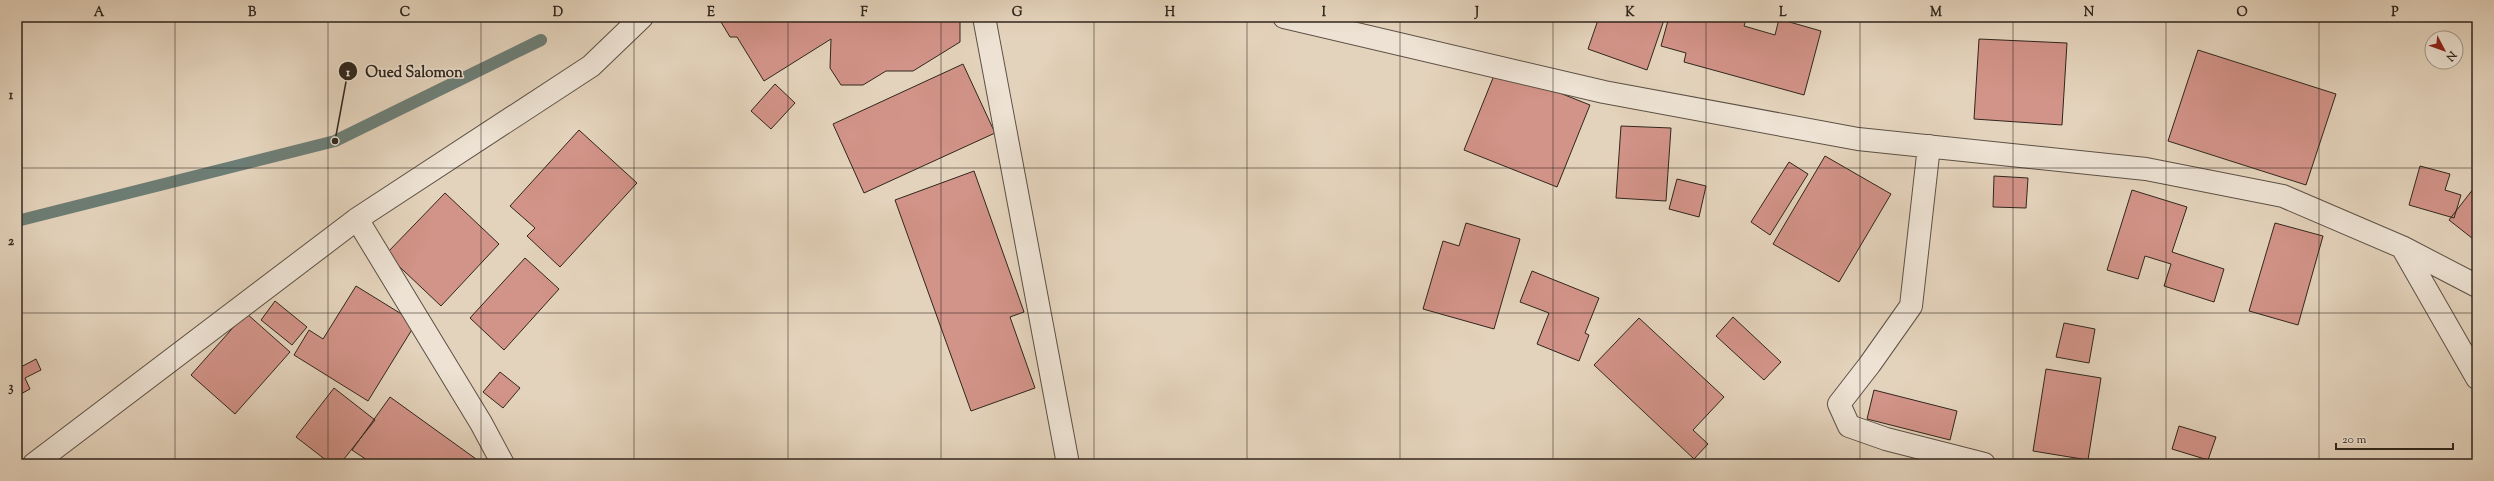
<svg xmlns="http://www.w3.org/2000/svg" width="2494" height="481" font-family="'Sorts Mill Goudy',serif">
	<rect width="100%" height="100%" fill="#e4d3bc"/>
	<filter id="stains"><feTurbulence type="fractalNoise" baseFrequency=".005" numOctaves="4"/><feColorMatrix values="0 0 0 0 .2 0 0 0 0 .09 0 0 0 0 .02 0 0 0 .5 -.17"/></filter>
	<radialGradient id="worn" r=".72"><stop offset=".6" stop-color="#630" stop-opacity="0"/><stop offset="1" stop-color="#630" stop-opacity=".3"/></radialGradient>
	<g fill="none" stroke-linecap="round" stroke-linejoin="round">
		<path stroke="#6d7e76" stroke-width="12" d="M17,221l318,-80 206,-101"/>
	</g>
	<path fill="#d29388" stroke="#30261d" d="M718,17h242v25l-47,29h-27l-23,14h-22l-11,-17 1,-29 -67,42 -27,-44h-7z
		M1599,17h66l-18,53 -59,-21z
		M1669,17h78l-3,9 31,9 4,-16 42,12 -17,64 -120,-33 2,-9 -25,-7z
		M1979,39l88,4 -5,82 -88,-6z
		M2198,50l138,44 -30,91 -138,-44z
		M963,64l32,69 -131,60 -31,-69z
		M1497,68l93,37 -33,82 -93,-37z
		M775,84l20,19 -24,26 -20,-18z
		M1621,126l50,2 -5,73 -50,-3z
		M579,130l58,53 -77,84 -33,-31 8,-8 -25,-22z
		M1825,156l66,38 -52,88 -66,-38z
		M1789,162l19,12 -38,61 -19,-13z
		M2420,166l30,8 -5,16 16,5 -7,23 -45,-13z
		M974,171l50,141 -14,5 25,71 -64,23 -76,-211z
		M1994,176l34,2 -2,30 -33,-1z
		M1677,179l29,7 -7,31 -30,-8z
		M2477,184v58l-28,-22z
		M2132,190l55,17 -15,45 52,17 -10,33 -50,-16 7,-22 -26,-8 -7,23 -31,-9z
		M445,193l54,51 -58,62 -55,-52z
		M1466,223l54,16 -26,90 -71,-20 20,-68 16,5z
		M2275,223l48,13 -25,89 -49,-14z
		M525,258l34,31 -55,61 -34,-32z
		M1532,271l67,27 -14,35 4,2 -10,26 -42,-17 12,-31 -29,-11z
		M356,286l60,37 -48,78 -74,-46 15,-25 14,9z
		M275,301l32,26 -15,18 -31,-25z
		M246,313l44,39 -55,62 -44,-39z
		M1733,317l48,45 -17,18 -48,-44z
		M1639,318l85,79 -31,33 15,14 -14,15 -100,-94z
		M2064,323l31,6 -6,34 -33,-6z
		M36,359l5,11 -16,8 5,11 -13,7v-27z
		M2046,369l55,9 -13,82 -55,-9z
		M500,372l20,16 -17,20 -20,-16z
		M334,388l41,32 -35,44h-9l-35,-27z
		M1874,390l83,21 -7,29 -83,-21z
		M390,397l93,67h-110l-21,-14z
		M2179,426l37,11 -8,23 -36,-11z"/>
	<g fill="none" stroke-linecap="round" stroke-linejoin="round">
		<g stroke="#5d5145" stroke-width="24">
			<path id="minor" d="M984,17l84,447
				M1284,17l320,75 254,47 288,30 137,27 119,51 75,39
				M1929,146l-18,160 -41,58 -31,40 10,22 37,13 98,25
				M357,219l124,204 22,41
				M2402,247l75,131
				M34,464l323,-245 234,-153 51,-49"/>
		</g>
		<use href="#minor" stroke="#ede2d3" stroke-width="22"/>
	</g>
	<path fill="none" stroke="#30261d" stroke-width="1" stroke-opacity="0.55" d="M175,17v447M328,17v447M481,17v447M634,17v447M788,17v447M941,17v447M1094,17v447M1247,17v447M1400,17v447M1553,17v447M1706,17v447M1860,17v447M2013,17v447M2166,17v447M2319,17v447M17,168h2460M17,313h2460"/>
	<path fill="none" stroke="#30261d" stroke-width="1.5" d="M335 141L348 71"/>
	<g fill="#30261d" stroke="#ede2d3" stroke-width="1.5">
		<circle cx="335" cy="141" r="4"/>
		<circle cx="348" cy="71" r="10"/>
	</g>
	<g font-size="12" text-anchor="middle" font-weight="bold" fill="#fff">
		<text x="348" y="76">1</text>
	</g>
	<g font-size="15" text-anchor="middle" font-weight="bold" fill="#30261d" stroke="#ede2d3" stroke-width="3" stroke-linejoin="round" paint-order="stroke">
		<text x="414" y="77">Oued Salomon</text>
	</g>
	<rect width="2494" height="481" fill="none" stroke="#e4d3bc" stroke-width="44"/>
	<g transform="translate(2444 50) rotate(131)"><circle r="19" fill="#ede2d3" stroke="#a1978a"/>
	<path d="M0-3L7 15L0 10L-7 15Z" fill="#8f2418"/>
	<text y="-6" font-size="11" font-weight="bold" text-anchor="middle" fill="#30261d">N</text>
	</g>
	<path d="M2336 443v6h117v-6" fill="none" stroke="#30261d" stroke-width="2"/>
	<text x="2342" y="443" font-size="12" fill="#30261d" stroke="#ede2d3" stroke-width="3" paint-order="stroke">20 m</text>
	<rect x="22" y="22" width="2450" height="437" fill="none" stroke="#30261d" stroke-width="1.5"/>
	<g font-size="13" text-anchor="middle" font-weight="bold" fill="#30261d">
		<text x="99" y="16">A</text>
		<text x="252" y="16">B</text>
		<text x="405" y="16">C</text>
		<text x="558" y="16">D</text>
		<text x="711" y="16">E</text>
		<text x="864" y="16">F</text>
		<text x="1017" y="16">G</text>
		<text x="1170" y="16">H</text>
		<text x="1324" y="16">I</text>
		<text x="1477" y="16">J</text>
		<text x="1630" y="16">K</text>
		<text x="1783" y="16">L</text>
		<text x="1936" y="16">M</text>
		<text x="2089" y="16">N</text>
		<text x="2242" y="16">O</text>
		<text x="2395" y="16">P</text>
		<text x="11" y="99">1</text>
		<text x="11" y="245">2</text>
		<text x="11" y="391">3</text>
	</g>
	<rect width="100%" height="100%" filter="url(#stains)"/>
	<rect width="100%" height="100%" fill="url(#worn)"/>
</svg>
